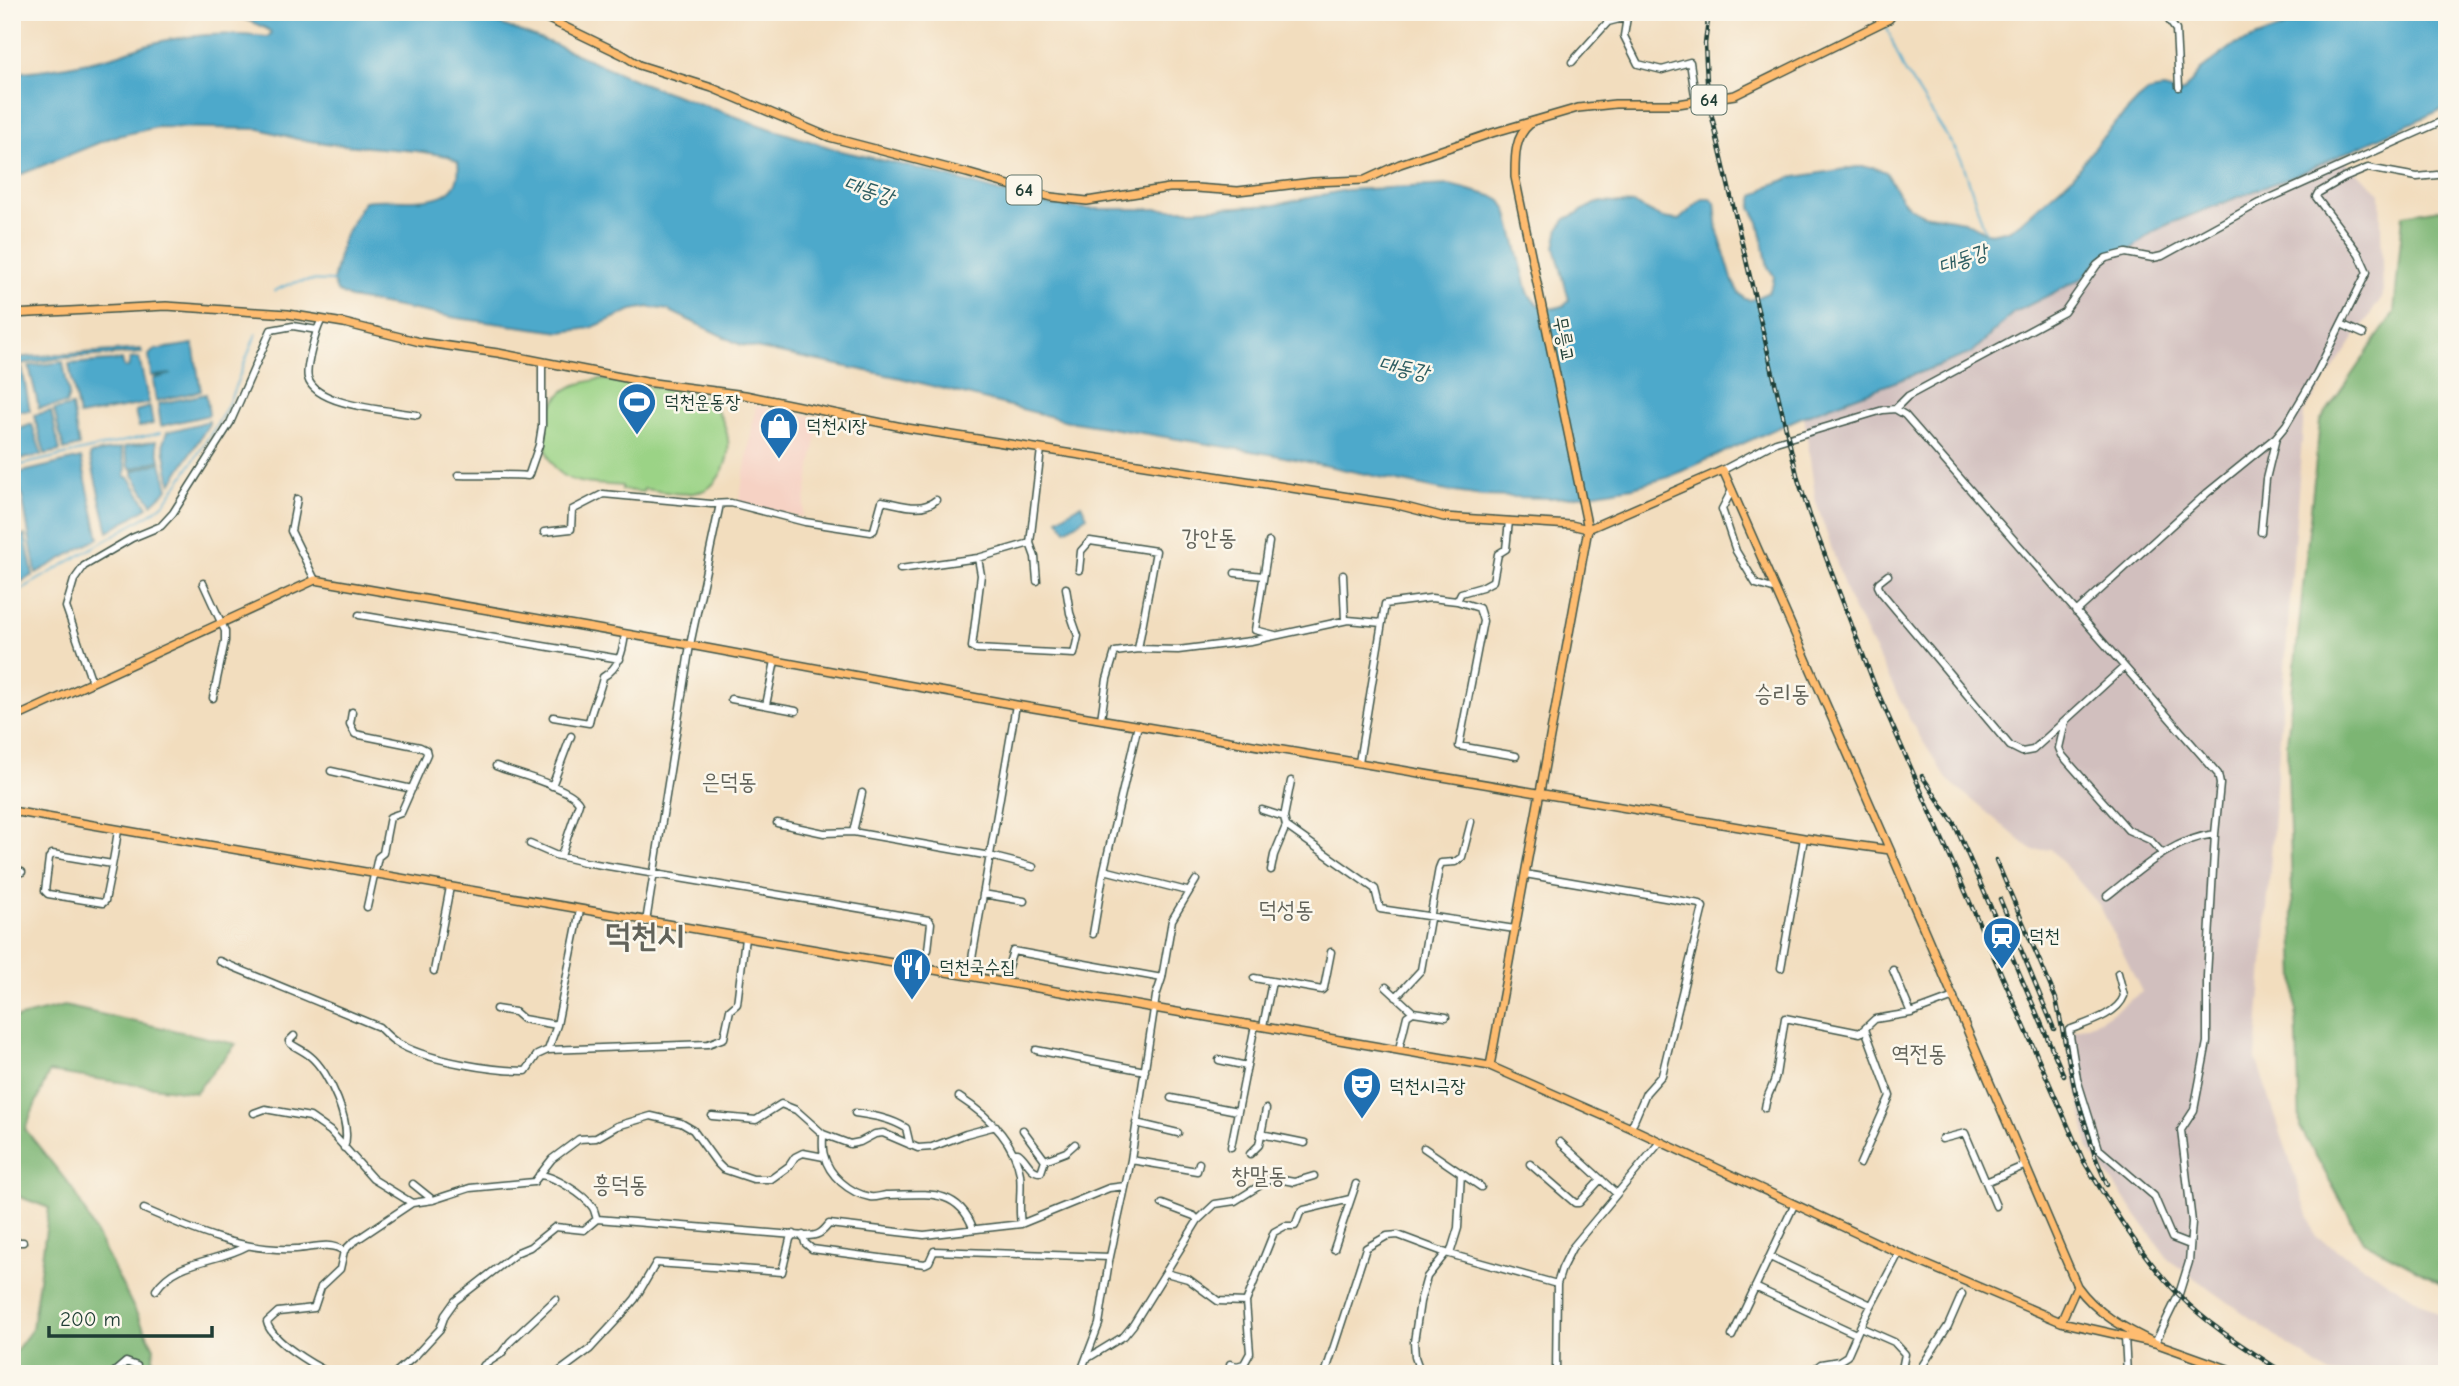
<svg xmlns="http://www.w3.org/2000/svg" width="2459" height="1386" font-family="'Comic Neue','Poor Story',sans-serif">
	<rect width="100%" height="100%" fill="#fbf7ec"/>
	<filter id="ink" filterUnits="userSpaceOnUse"><feTurbulence type="fractalNoise" baseFrequency=".0143" numOctaves="2"/><feDisplacementMap in="SourceGraphic" scale="14" xChannelSelector="R" yChannelSelector="G"/><feConvolveMatrix kernelMatrix="1 2 1 2 8 2 1 2 1" color-interpolation-filters="sRGB"/></filter>
	<filter id="wash" filterUnits="userSpaceOnUse"><feTurbulence type="fractalNoise" baseFrequency=".00686" numOctaves="4" result="noise"/><feDisplacementMap in="SourceGraphic" scale="28" xChannelSelector="R" yChannelSelector="G"/><feGaussianBlur stdDeviation="1.57" result="paint"/><feColorMatrix in="noise" values="0 0 0 0 0 0 0 0 0 0 0 0 0 0 0 0 0 1.4 0 .05"/><feComposite in="paint" operator="in"/></filter>
	<g filter="url(#wash)">
		<rect width="100%" height="100%" fill="#f2ddbe"/>
		<path fill="#f6d2c4" d="M756,406l64,12 -18,99 -63,-15z"/>
		<path fill="#d1bfbe" d="M2338,155l42,38 3,103 -79,116 -48,646 59,178 132,83v55h-118l-160,-114 -80,-110 -23,-116 36,-15 40,-27 -42,-86 -49,-57 -18,2 -86,-72 -32,-50 -66,-129 -33,-98 -12,-86 168,-63 41,-40 68,-34 27,-26 22,-3 24,-19 17,-8 132,-51z"/>
		<path fill="#9bd386" stroke="#5d885d" stroke-width="2" d="M599,379l99,14c27,17 40,53 22,82 -4,6 -8,12 -15,15 -19,8 -42,1 -61,-1l-1,3 -21,-2v-4c-19,-2 -43,0 -59,-11 -26,-18 -22,-64 0,-83 9,-8 24,-10 36,-13z"/>
		<path fill="#7cb573" stroke="#4e7954" stroke-width="2" d="M2447,208v1078l-84,-45 -63,-114 -13,-384 33,-322 74,-108 9,-98z
			M64,1006l172,38 -41,49 -146,-21 -24,57 50,63 79,156 -3,26h-139v-18l20,-27 17,-121 -37,-14v-175z"/>
		<path fill="#4da9cb" stroke="#367380" stroke-width="2" d="M229,12h239l88,33 86,38 120,43 79,25 84,19 112,33 50,6h111l77,-4 71,-15 104,-5 42,11 9,5 6,9 21,82c8,16 21,20 37,13l4,-5 -14,-53 4,-19 7,-9 33,-17 36,2 27,14 17,2 23,-21h9l4,3 3,30 15,50 6,11 6,6 6,1 18,-8 4,-9 1,-7 -6,-9 -9,-45 -8,-14 3,-12 15,-10 21,-8 67,-11h16l13,5 15,26 8,9 14,7 41,7 21,11 10,1 13,-3 12,-7 53,-47 27,-36 38,-40 10,-8 8,-2 8,-1 13,4 6,-1 18,-22 32,-24 92,-34h122v95l-144,65 -132,51 -17,8 -24,19 -23,3 -26,26 -68,34 -41,40 -168,63 -135,61 -36,10 -62,10 -23,1 -66,-2 -41,-6 -166,-35 -207,-34 -167,-43 -160,-33 -73,-35 -19,-3 -17,3 -41,18 -30,4 -104,-14 -107,-20 -13,-7 -4,-10 10,-42 21,-38c30,-6 102,14 94,-39l-10,-6 -32,-5 -85,-7 -34,-5 -37,-10 -102,-2 -45,10 -101,41v-105c34,-3 68,-8 101,-17 12,-3 24,-9 36,-12 39,-10 77,-12 118,-7l4,-3 -1,-3 -5,-3z
			M193,344l8,47 -45,10 -3,-22 19,-5 -21,2 -2,-21 5,-5z
			M141,349l1,4 -78,5 -52,7v-7z
			M139,358l10,45 -70,13 -10,-52 53,-4 2,7 4,1 2,-9z
			M63,362l6,33 -3,9 -27,4 -10,-42z
			M22,367l8,44h-18v-43z
			M206,394l3,21 -48,11 -3,-22z
			M72,406l7,40 -15,4 -10,-40z
			M150,407l3,17 -14,3 -4,-16z
			M51,411l9,40 -15,3 -11,-39z
			M209,421v3l-38,60 -8,-41 4,-11z
			M32,424l10,31 -30,6v-29z
			M156,441l4,19 -28,9 -3,-3 -5,-19z
			M121,448l5,20 -1,8 5,2 18,29 -40,25 -18,-76 1,-2z
			M81,458l18,80 -63,35 -18,-100z
			M161,462l7,27 -16,15 -19,-29v-4z
			M1081,504l6,12 -21,14 -8,-11z
			M12,528l3,9 10,-2 8,40 -21,12z"/>
		<g fill="none" stroke-linecap="round" stroke-linejoin="round">
			<path stroke="#4da9cb" stroke-width="2" d="M1885,23l18,45 59,92 23,71
				M275,291c19,-12 37,-11 58,-10
				M12,467l148,-34
				M12,595l140,-82 12,-10 17,-23 35,-54 11,-19 29,-73"/>
		</g>
	</g>
	<g filter="url(#ink)">
		<g fill="none" stroke-linecap="round" stroke-linejoin="round">
			<g stroke="#3f5549" stroke-width="9">
				<path id="minor" d="M2163,12l13,18 3,57
					M1627,17l-3,19 14,28 24,6 28,-8 6,40
					M1572,62l36,-40 19,-5 5,-5
					M321,321c-5,10 -16,47 -13,57 8,29 83,32 109,37
					M2341,324l22,10
					M1895,409l13,-13 156,-84 33,-47 9,-7 20,-5 27,5 9,-2 97,-53 188,-84
					M1723,470l53,-28 107,-32 12,-1 10,6 313,359 2,10 -5,50 -8,142v66l-13,68 -13,20 11,92 -3,40 -10,32 -24,49
					M458,475c24,1 46,-1 70,1l1,-2 10,-29 3,-19v-64
					M1732,490l-10,19 14,42 20,33 20,6
					M297,499l-6,32 24,49
					M544,532l27,-3 1,-19 31,-16 108,10 20,-1 74,19 66,10 3,-2 8,-29c18,3 39,12 54,-1
					M2261,532l5,-53 10,-41
					M1269,542l-14,88 20,5
					M1030,543l5,14 2,24
					M978,558l3,17 -9,72 4,2 98,5 4,-18 -8,-23 -4,-25
					M900,569l78,-11 52,-15 11,-94
					M1079,570l2,-19 9,-10 66,10 -18,98
					M1235,573l28,3
					M1343,575l2,45
					M1888,575l-9,7 -1,4 3,6 129,154 12,6 11,-2 91,-83
					M203,583l22,48v10l-12,57
					M1457,601l22,7 4,13 -24,125 57,10
					M2076,612l131,-119 69,-56 10,-12 29,-49 52,-104 -8,-18 -43,-57 2,-4 26,-15 24,-10 49,9 30,-3
					M359,615l261,44
					M92,682l-26,-75 8,-27 10,-14 48,-28 29,-12 12,-13 57,-90 41,-93 22,-4 24,4
					M731,699l65,12
					M766,705l9,-44
					M352,712l-2,12 5,10 65,13 6,3 1,4 -26,59 -11,4 -7,36 -5,4 -11,50
					M553,717l36,6c2,-16 11,-29 14,-46 16,-9 20,-26 22,-43
					M1101,719l6,-40 8,-27 23,-3 40,1 73,-9 97,-21 34,3
					M2065,722l-6,26 3,7 66,75 22,10 12,13
					M1359,762l26,-158 46,-6 26,3 4,-8 21,-6 11,-6 5,-27 8,-5 3,-28
					M496,766c17,7 77,22 83,37l-18,53
					M331,771l81,18
					M1291,781l-7,36 2,9 89,63 5,20 135,20
					M552,786l19,-50
					M1262,810l22,7
					M777,823l47,10 29,-1 137,24 43,11
					M853,832l9,-39
					M530,844l25,11 29,7 345,58 2,3 -3,27
					M112,864l-60,-10 -3,4 -4,33 3,3 55,9 2,-2c5,-24 10,-48 13,-71
					M12,870l10,2
					M1104,870l34,-145
					M1271,870l3,-15 12,-29
					M1525,874l175,30 3,3 -41,168 -16,18 -15,35
					M983,894l41,7
					M2107,896c33,-26 65,-57 108,-62
					M646,922l44,-277 30,-141
					M1093,934l11,-64 83,21
					M219,961l160,66c7,7 13,14 22,18 29,16 92,26 125,26l11,-16 11,-5 160,-6 16,-6 6,-28 7,-6 8,-66
					M1781,968l23,-130
					M1893,970l18,43
					M434,971l16,-84
					M2118,973l6,23c-7,19 -38,27 -55,34l8,49 22,70 55,47 18,42 18,7
					M969,976l47,-271
					M1254,978l68,12 2,-2 7,-36
					M1003,982l10,-31 149,27
					M1386,987l27,25
					M1396,997l25,-27 18,-102 2,-5 14,-1 7,-5 9,-35
					M496,1009l19,3 8,7 34,6
					M1263,1026l9,-44
					M294,1036l-5,5 2,3c6,4 13,7 19,12 19,15 43,69 34,92
					M1399,1049l8,-33 6,-4 33,5
					M548,1050l9,-25 23,-115
					M1036,1050l109,21
					M1219,1060l28,6
					M959,1097c28,18 55,42 61,77 2,17 -2,32 1,50
					M1171,1098l66,13
					M1765,1108c2,-16 8,-19 11,-33l9,-57 75,15 15,-14 36,-6 43,-16
					M254,1113l11,-4 45,8 20,14 43,48 39,24
					M855,1113c19,3 35,5 51,15l4,17
					M712,1116l44,4 25,-16 15,6 27,24c0,6 -1,15 1,21 5,21 26,38 46,42 5,1 10,-1 16,-2 37,0 71,-9 87,33
					M1136,1123l42,10
					M1023,1130l22,30
					M823,1134l27,10 10,-2 15,-8 8,-1 35,15 14,-1 34,-13 30,-8
					M1261,1134l44,9
					M1942,1139l23,-6 31,73
					M1560,1142l57,52
					M1231,1147l24,-122
					M1424,1148l57,39
					M1013,1153h5c9,6 12,20 23,19l4,-12 21,-8 9,-8
					M1250,1154l9,-9 7,-36
					M1131,1160l66,11 2,-8
					M1530,1164l45,39h4l22,-24
					M1860,1164l30,-68 -25,-67
					M1986,1182l40,-17
					M413,1184l20,16
					M1162,1204l32,12 4,4
					M144,1209c48,21 99,43 152,40 17,-1 33,-8 48,2l8,-8 60,-40 21,-3 37,-12 64,-6 18,-23 27,-20 17,-1 21,-12 34,-10 30,7 12,7 24,33 6,6 30,10h18l18,-13 6,-9 8,-4 21,4
					M597,1219l209,17c12,0 16,-3 23,-12l95,11 97,-11 88,-36 16,-2
					M803,1235l2,8 7,6 113,15 4,-2 5,-11 176,6
					M12,1242h11
					M1334,1249l22,-65
					M1899,1253l-39,74 34,15 11,12 -4,20
					M1450,1254l8,-26 3,-55
					M1770,1257l101,48
					M1166,1273l22,6 30,22 28,1
					M1755,1287l101,47
					M156,1290c21,-31 60,-27 91,-44
					M1732,1336l62,-131
					M2125,1337l2,37
					M1088,1358l36,-22 9,-11 65,-105 17,-16 20,-3 37,-23 22,4 20,-6
					M1230,1364l7,2 7,-2 6,-11 -4,-51 28,-70 11,-6h10l5,-13 4,-3 46,-11
					M112,1374l14,-12 11,4v8
					M331,1374c-18,-9 -60,-33 -64,-52l11,-10 36,-4 7,-21 19,-18 4,-18
					M394,1374l22,-19 24,-26 5,-14 10,-14 63,-49 12,-5 25,-20 29,3 13,-11c-2,-4 -2,-8 -4,-11 -8,-13 -40,-33 -54,-33
					M479,1374l5,-9 17,-11 9,-12 46,-43
					M556,1374l34,-25 34,-37 11,-13 21,-36 126,9 8,-33 4,-5
					M745,1374l3,-3
					M1080,1374l19,-50 10,-63 22,-101 25,-164 6,-18 10,-58 24,-40
					M1325,1374l41,-126 21,-12 11,-1 48,18 111,31
					M1421,1374l-6,-17 -1,-15 6,-40 7,-25 19,-24
					M1556,1374l1,-90 5,-16 10,-20 88,-106
					M1808,1374l13,-10 18,-3 8,-5 11,-25
					M1917,1374l31,-48 14,-32"/>
			</g>
			<g stroke="#3f5549" stroke-width="10">
				<path id="major" d="M534,12l89,43 16,10 73,23 117,49 138,36 84,24 36,4 82,-13h27l42,3 75,-9 52,-2 35,-16 92,-31 86,-25 37,-4h63l57,-9 154,-76 6,-7
					M12,314l154,-8 122,8 56,9 76,19 78,11 148,29 99,13 162,33 487,76 50,13 127,8 17,4 135,-59 167,380 187,436c20,28 47,42 78,57
					M12,719l303,-139 375,65 326,60 788,133 86,12
					M12,811l1478,255 141,62 268,125 162,69 94,21 87,31
					M1490,1066l98,-537 -73,-352c0,-18 -1,-40 15,-53
					M2061,1322l16,-36"/>
			</g>
			<use href="#minor" stroke="#fff" stroke-width="6"/>
			<use href="#major" stroke="#febc70" stroke-width="7"/>
			<g stroke="#1f3d34" stroke-width="4.5">
				<path id="rail" d="M1709,12l-4,32 3,56 90,379 12,37 65,170 208,474c28,46 58,96 96,135 31,32 70,55 107,79
					M1922,776l33,49 109,251
					M1996,860l60,139 19,92 20,65 12,29
					M2000,899l54,130"/>
			</g>
			<use href="#rail" stroke="#fbf7ec" stroke-width="2" stroke-dasharray="5" stroke-linecap="butt"/>
		</g>
	</g>
	<defs>
		<g id="stadium-pin" transform="scale(2.0125)"><path d="M0 17L-7.5 6A9.5 9.5 0 1 1 7.5 6Z" fill="#1f6fb2" stroke="#fbf7ec"/><path d="M0-5a6.5 5 0 1 0 0 10a6.5 5 0 1 0 0-10ZM-3.5-1.8h7v3.6h-7Z" fill="#fff"/></g>
		<g id="shop-pin" transform="scale(2.0125)"><path d="M0 17L-7.5 6A9.5 9.5 0 1 1 7.5 6Z" fill="#1f6fb2" stroke="#fbf7ec"/><path d="M-5-2.5h2.3a2.7 3.5 0 0 1 5.4 0H5L5.5 6h-11ZM-1.5-2.5h3a1.5 2.3 0 0 0-3 0Z" fill="#fff"/></g>
		<g id="station-pin" transform="scale(2.0125)"><path d="M0 17L-7.5 6A9.5 9.5 0 1 1 7.5 6Z" fill="#1f6fb2" stroke="#fbf7ec"/><path d="M-3-6H3Q5-6 5-4V2Q5 4 3 4L4.5 6H3L1.5 4h-3L-3 6H-4.5L-3 4Q-5 4-5 2V-4Q-5-6-3-6ZM-3.5-4v3h7v-3ZM-3.5 1v1.5H-2V1ZM2 1v1.5H3.5V1Z" fill="#fff"/></g>
		<g id="restaurant-pin" transform="scale(2.0125)"><path d="M0 17L-7.5 6A9.5 9.5 0 1 1 7.5 6Z" fill="#1f6fb2" stroke="#fbf7ec"/><path d="M-5-6h1v4h1v-4h1v4h1v-4h1v5L-1.5 .5V6h-2V.5L-5-1ZM5-6V6H3V1.5H1.5Q1.5-4 5-6Z" fill="#fff"/></g>
		<g id="theatre-pin" transform="scale(2.0125)"><path d="M0 17L-7.5 6A9.5 9.5 0 1 1 7.5 6Z" fill="#1f6fb2" stroke="#fbf7ec"/><path d="M-5-5.5Q0-4 5-5.5V0Q5 5 0 6Q-5 5-5 0ZM-3.3-2.5H-1v1.5H-3.3ZM1-2.5H3.3v1.5H1ZM-2.8 1Q0 5.5 2.8 1Z" fill="#fff"/></g>
	</defs>
	<g fill-rule="evenodd">
		<use href="#stadium-pin" x="637" y="402"/>
		<use href="#shop-pin" x="779" y="426"/>
		<use href="#station-pin" x="2002" y="936"/>
		<use href="#restaurant-pin" x="912" y="967"/>
		<use href="#theatre-pin" x="1362" y="1086"/>
	</g>
	<g text-anchor="middle" dominant-baseline="central" stroke-width="5" stroke-linejoin="round" paint-order="stroke">
		<g fill="#fbf7ec" stroke="#61756b" stroke-width="2">
			<rect x="1691.5" y="85.5" width="35" height="29" rx="5"/>
			<rect x="1006.5" y="175.5" width="35" height="29" rx="5"/>
		</g>
		<g font-size="18" font-weight="bold" fill="#1f3d34">
			<text x="1709" y="100">64</text>
			<text x="1024" y="190">64</text>
		</g>
		<g font-size="19" fill="#1f3d34" stroke="#fbf7ec">
			<text transform="translate(1564 339) rotate(79)">무릉교</text>
		</g>
		<g font-size="19" fill="#1f3d34" stroke="#fbf7ec" text-anchor="start">
			<text x="664" y="402">덕천운동장</text>
			<text x="806" y="426">덕천시장</text>
			<text x="2029" y="936">덕천</text>
			<text x="939" y="967">덕천국수집</text>
			<text x="1389" y="1086">덕천시극장</text>
		</g>
		<g font-size="21" font-style="italic" fill="#2d5d61" stroke="#fbf7ec">
			<text transform="translate(869 190) rotate(18)">대동강</text>
			<text transform="translate(1963 259) rotate(-19)">대동강</text>
			<text transform="translate(1404 368) rotate(12)">대동강</text>
		</g>
		<g font-size="23" fill="#62635a" stroke="#fbf7ec">
			<text x="1209" y="537">강안동</text>
			<text x="1782" y="693">승리동</text>
			<text x="729" y="781">은덕동</text>
			<text x="1286" y="909">덕성동</text>
			<text x="1919" y="1053">역전동</text>
			<text x="1259" y="1175">창말동</text>
			<text x="620" y="1184">흥덕동</text>
		</g>
		<g font-size="33" font-weight="bold" fill="#62635a" stroke="#fbf7ec">
			<text x="644" y="935">덕천시</text>
		</g>
	</g>
	<rect width="2459" height="1386" fill="none" stroke="#fbf7ec" stroke-width="42"/>
	<path d="M49 1326v10h163v-10" fill="none" stroke="#1f3d34" stroke-width="3.5"/>
	<text x="60" y="1326" font-size="21" fill="#1f3d34" stroke="#fbf7ec" stroke-width="5" paint-order="stroke">200 m</text>
</svg>
